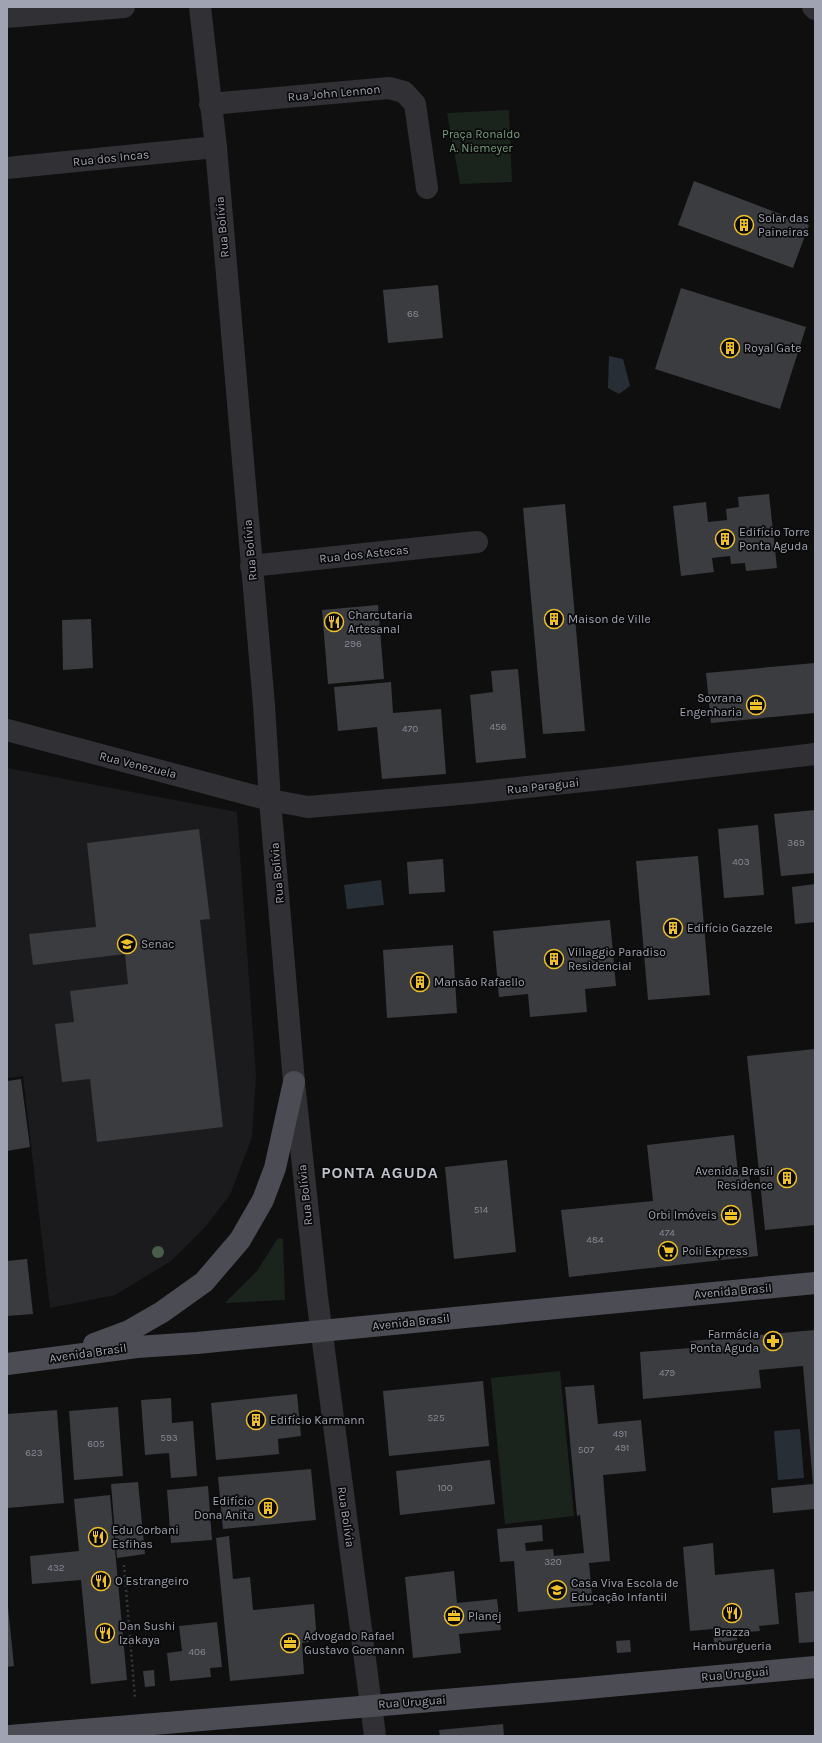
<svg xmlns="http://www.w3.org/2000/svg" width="822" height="1743" font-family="Karla,sans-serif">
	<rect width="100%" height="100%" fill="#0f0f10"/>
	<path fill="#1b1b1d" d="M7,768l230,44 19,264 -4,61 -22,58 -24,31 -35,35 -56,34 -65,13 -27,-232 -16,2z"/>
	<path fill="#1b231d" d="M509,110l3,72 -52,2 -13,-71z
		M278,1238l5,1 2,61 -60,3 32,-32z
		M560,1371l14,145 -69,8 -14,-146z"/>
	<path fill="#282e35" d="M609,356l14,3 7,27 -11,8 -11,-6z
		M381,880l3,25 -37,4 -3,-24z
		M800,1429l4,49 -26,2 -4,-49z"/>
	<path fill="#3b3c40" d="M694,181l115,44 -16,43 -115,-43z
		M438,285l5,53 -55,5 -5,-53z
		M681,288l125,39 -26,82 -125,-40z
		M769,494l8,74 -31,3 -1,-8 -14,1 -1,-8 -18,2 2,14 -33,4 -8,-70 33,-4 2,20 19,-2 -1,-11 13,-2 -1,-10z
		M565,504l20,227 -42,3 -20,-226z
		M378,605l6,74 -56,5 -6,-74z
		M91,619l2,49 -30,2 -1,-50z
		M815,663v50l-104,10 -5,-50z
		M518,669l8,89 -50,5 -6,-68 23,-3 -2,-21z
		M391,682l2,31 48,-4 5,65 -64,5 -5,-52 -39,4 -4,-44z
		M815,810v63l-34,3 -7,-62z
		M758,825l6,70 -40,3 -6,-69z
		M199,829l11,90 -10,1 23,207 -126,15 -7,-63 -28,3 -7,-58 19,-2 -4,-31 58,-7 -3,-30 -92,11 -4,-31 67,-7 -9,-84z
		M698,856l12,139 -62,5 -12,-139z
		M443,859l2,33 -36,2 -2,-32z
		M815,884v38l-20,2 -3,-37z
		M610,920l6,66 -31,3 2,23 -57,5 -2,-23 -29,3 -6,-66z
		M453,945l4,68 -70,5 -4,-68z
		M815,1049v176l-50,5 -18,-174z
		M21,1079l9,68 -23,4v-70z
		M734,1135l4,39 11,-1 9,83 -189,21 -8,-67 92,-9 -6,-56z
		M507,1160l9,92 -62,7 -9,-92z
		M27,1259l6,55 -26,2v-55z
		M815,1330v179l-42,4 -2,-25 42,-4 -10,-118 -44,4 2,18 -118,11 -3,-47 50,-4v-7z
		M483,1381l6,65 -100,10 -6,-65z
		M594,1385l4,39 43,-4 5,51 -43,4 7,86 -21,2 4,42 -75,7 -4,-51 -14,1 -3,-33 45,-4 1,16 -18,2 1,8 27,-2 1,7 30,-3 -4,-38 -3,1 -12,-129z
		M297,1394l4,42 -23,3 1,15 -63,6 -5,-57z
		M171,1398l1,25 21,-2 4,55 -26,2 -2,-25 -24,2 -4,-55z
		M118,1407l5,69 -49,4 -5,-69z
		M57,1410l7,93 -56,5 -1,-94z
		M490,1460l5,44 -95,11 -4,-44z
		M311,1469l5,51 -93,9 -5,-52z
		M138,1482l7,72 -28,4 -6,-74z
		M208,1486l4,54 -41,3 -4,-53z
		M110,1495l17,185 -36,4 -10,-104 -49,4 -2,-28 49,-5 -5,-52z
		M229,1536l4,43 17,-2 3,33 61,-6 3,37 -15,2 2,31 -74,7 -14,-143z
		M713,1543l2,32 59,-6 5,55 -20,2 1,5 -23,2v7l-23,3 -1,-14 -23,2 -7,-84z
		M454,1571l3,32 40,-4 4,31 -42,4 2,19 -48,5 -8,-81z
		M815,1591v51l-16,1 -4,-50z
		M7,1597l7,69 -7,1z
		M217,1622l5,45 -12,1 1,9 -41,4 -3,-28 15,-2 -3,-25z
		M630,1640l1,12 -14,1 -1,-12z
		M154,1670l1,16 -10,1 -2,-16z
		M503,1724l1,12h-64l-1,-6z"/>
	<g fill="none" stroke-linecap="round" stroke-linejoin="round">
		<path stroke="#36373c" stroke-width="2.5" stroke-dasharray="2 3" stroke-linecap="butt" d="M124,1565l11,133"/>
		<path stroke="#303035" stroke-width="22" d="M813,7l2,2
			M7,17l117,-10
			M210,104l179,-16 15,4 11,12 12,84
			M7,168l209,-21
			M251,566l226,-24
			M7,730l263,70
			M371,1705l4,31"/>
		<path stroke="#303035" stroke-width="22" d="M200,7l16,140 48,558 6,95 24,282 23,215 54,408
			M270,800l38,7 163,-14 141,-15 203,-24"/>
		<path stroke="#4c4d54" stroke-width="22" d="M94,1344l35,-13 33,-19 42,-30 36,-42 23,-40 12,-32 19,-86
			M7,1364l130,-17 60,-4 618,-60
			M10,1736l566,-47 239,-22"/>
	</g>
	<circle fill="#485d4c" cx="158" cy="1252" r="6"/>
	<defs>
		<g id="building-ring" transform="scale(1)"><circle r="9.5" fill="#0a0a0b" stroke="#efc028" stroke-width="1.5"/><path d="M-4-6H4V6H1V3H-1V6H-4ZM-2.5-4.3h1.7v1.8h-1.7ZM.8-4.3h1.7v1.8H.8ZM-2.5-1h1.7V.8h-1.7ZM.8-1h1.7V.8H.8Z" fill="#efc028"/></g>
		<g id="restaurant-ring" transform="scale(1)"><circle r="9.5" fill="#0a0a0b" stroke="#efc028" stroke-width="1.5"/><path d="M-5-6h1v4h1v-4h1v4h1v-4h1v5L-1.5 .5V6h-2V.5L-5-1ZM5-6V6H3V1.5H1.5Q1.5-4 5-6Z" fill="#efc028"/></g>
		<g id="office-ring" transform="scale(1)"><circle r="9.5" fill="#0a0a0b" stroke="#efc028" stroke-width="1.5"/><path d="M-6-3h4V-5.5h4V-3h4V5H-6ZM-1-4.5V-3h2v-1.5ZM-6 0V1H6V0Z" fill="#efc028"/></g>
		<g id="university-ring" transform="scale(1)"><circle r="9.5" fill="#0a0a0b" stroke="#efc028" stroke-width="1.5"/><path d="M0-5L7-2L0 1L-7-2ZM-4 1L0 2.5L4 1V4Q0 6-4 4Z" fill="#efc028"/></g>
		<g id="supermarket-ring" transform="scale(1)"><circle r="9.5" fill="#0a0a0b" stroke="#efc028" stroke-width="1.5"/><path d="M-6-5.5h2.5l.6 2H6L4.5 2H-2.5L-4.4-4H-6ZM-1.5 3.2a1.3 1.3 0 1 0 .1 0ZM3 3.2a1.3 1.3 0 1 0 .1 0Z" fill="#efc028"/></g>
		<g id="pharmacy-ring" transform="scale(1)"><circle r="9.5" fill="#0a0a0b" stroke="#efc028" stroke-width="1.5"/><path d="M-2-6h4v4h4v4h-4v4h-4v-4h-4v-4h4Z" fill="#efc028"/></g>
		<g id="school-ring" transform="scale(1)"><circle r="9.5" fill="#0a0a0b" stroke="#efc028" stroke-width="1.5"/><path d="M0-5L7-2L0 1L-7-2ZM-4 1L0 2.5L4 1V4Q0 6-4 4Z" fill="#efc028"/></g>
	</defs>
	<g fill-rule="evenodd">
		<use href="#building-ring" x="744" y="225"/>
		<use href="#building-ring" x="730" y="348"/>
		<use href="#building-ring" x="725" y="539"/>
		<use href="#building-ring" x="554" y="619"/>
		<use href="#restaurant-ring" x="334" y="622"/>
		<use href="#office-ring" x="756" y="705"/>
		<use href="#building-ring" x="673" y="928"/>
		<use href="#university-ring" x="127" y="944"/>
		<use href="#building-ring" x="554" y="959"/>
		<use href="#building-ring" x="420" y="982"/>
		<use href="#building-ring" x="787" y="1178"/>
		<use href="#office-ring" x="731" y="1215"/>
		<use href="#supermarket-ring" x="668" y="1251"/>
		<use href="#pharmacy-ring" x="773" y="1341"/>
		<use href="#building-ring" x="256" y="1420"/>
		<use href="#building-ring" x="268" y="1508"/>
		<use href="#restaurant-ring" x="98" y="1537"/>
		<use href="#restaurant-ring" x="101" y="1581"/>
		<use href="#school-ring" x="557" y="1590"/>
		<use href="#restaurant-ring" x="732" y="1613"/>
		<use href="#office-ring" x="454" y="1616"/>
		<use href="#restaurant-ring" x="105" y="1633"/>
		<use href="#office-ring" x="290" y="1643"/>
	</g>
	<g text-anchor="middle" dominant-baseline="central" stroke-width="3.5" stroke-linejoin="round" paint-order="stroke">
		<g font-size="10" fill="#878995">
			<text x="413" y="314">68</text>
			<text x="353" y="644">296</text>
			<text x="498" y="727">456</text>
			<text x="410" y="729">470</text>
			<text x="796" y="843">369</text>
			<text x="741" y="862">403</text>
			<text x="481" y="1210">514</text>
			<text x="667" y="1233">474</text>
			<text x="595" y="1240">484</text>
			<text x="667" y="1373">479</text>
			<text x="436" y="1418">525</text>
			<text x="620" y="1434">491</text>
			<text x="169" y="1438">593</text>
			<text x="96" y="1444">605</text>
			<text x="622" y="1448">491</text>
			<text x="586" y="1450">507</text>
			<text x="34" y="1453">623</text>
			<text x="445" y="1488">100</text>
			<text x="553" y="1562">320</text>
			<text x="56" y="1568">432</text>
			<text x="197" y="1652">406</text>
		</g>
		<g font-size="12" fill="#a0a3b1" stroke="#0a0a0b">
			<text transform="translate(334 93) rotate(-5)">Rua John Lennon</text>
			<text transform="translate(111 158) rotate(-6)">Rua dos Incas</text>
			<text transform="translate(222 227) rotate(-95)">Rua Bolívia</text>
			<text transform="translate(250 550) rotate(-95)">Rua Bolívia</text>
			<text transform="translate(364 554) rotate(-6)">Rua dos Astecas</text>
			<text transform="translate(138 765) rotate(14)">Rua Venezuela</text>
			<text transform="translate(543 786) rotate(-6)">Rua Paraguai</text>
			<text transform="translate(277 873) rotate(-95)">Rua Bolívia</text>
			<text transform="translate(305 1195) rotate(-96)">Rua Bolívia</text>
			<text transform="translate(733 1291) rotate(-5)">Avenida Brasil</text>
			<text transform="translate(411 1322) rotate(-6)">Avenida Brasil</text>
			<text transform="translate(88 1353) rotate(-8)">Avenida Brasil</text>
			<text transform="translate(346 1517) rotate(82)">Rua Bolívia</text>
			<text transform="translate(735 1674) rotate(-5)">Rua Uruguai</text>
			<text transform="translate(412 1702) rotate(-4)">Rua Uruguai</text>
		</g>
		<g font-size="12" fill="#779c7d" stroke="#0a0a0b">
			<text x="481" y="134">Praça Ronaldo<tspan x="481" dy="14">A. Niemeyer</tspan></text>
		</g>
		<g font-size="12" fill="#a0a3b1" stroke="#0a0a0b" text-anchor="start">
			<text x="758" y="218">Solar das<tspan x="758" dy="14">Paineiras</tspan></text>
			<text x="744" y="348">Royal Gate</text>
			<text x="739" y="532">Edifício Torre<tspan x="739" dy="14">Ponta Aguda</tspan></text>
			<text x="348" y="615">Charcutaria<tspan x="348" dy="14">Artesanal</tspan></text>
			<text x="568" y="619">Maison de Ville</text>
			<text x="742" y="698" text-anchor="end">Sovrana<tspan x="742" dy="14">Engenharia</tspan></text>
			<text x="687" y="928">Edifício Gazzele</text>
			<text x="141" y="944">Senac</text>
			<text x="568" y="952">Villaggio Paradiso<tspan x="568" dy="14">Residencial</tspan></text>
			<text x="434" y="982">Mansão Rafaello</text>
			<text x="773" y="1171" text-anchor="end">Avenida Brasil<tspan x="773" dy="14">Residence</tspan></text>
			<text x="717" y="1215" text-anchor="end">Orbi Imóveis</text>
			<text x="682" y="1251">Poli Express</text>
			<text x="759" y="1334" text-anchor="end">Farmácia<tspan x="759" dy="14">Ponta Aguda</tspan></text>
			<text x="270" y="1420">Edifício Karmann</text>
			<text x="254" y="1501" text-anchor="end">Edifício<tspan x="254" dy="14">Dona Anita</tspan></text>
			<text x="112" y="1530">Edu Corbani<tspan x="112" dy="14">Esfihas</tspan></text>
			<text x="115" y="1581">O Estrangeiro</text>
			<text x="571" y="1583">Casa Viva Escola de<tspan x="571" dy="14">Educação Infantil</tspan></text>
			<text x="468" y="1616">Planej</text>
			<text x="119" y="1626">Dan Sushi<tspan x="119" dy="14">Izakaya</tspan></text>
			<text x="732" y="1632" text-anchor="middle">Brazza<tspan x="732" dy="14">Hamburgueria</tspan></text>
			<text x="304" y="1636">Advogado Rafael<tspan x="304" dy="14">Gustavo Goemann</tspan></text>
		</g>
		<g font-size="16" font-weight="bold" letter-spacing="1" fill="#c1c3cd" stroke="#0a0a0b">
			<text x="380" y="1172">PONTA AGUDA</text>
		</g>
	</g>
	<rect width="822" height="1743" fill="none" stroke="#a0a3b1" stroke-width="16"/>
</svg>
